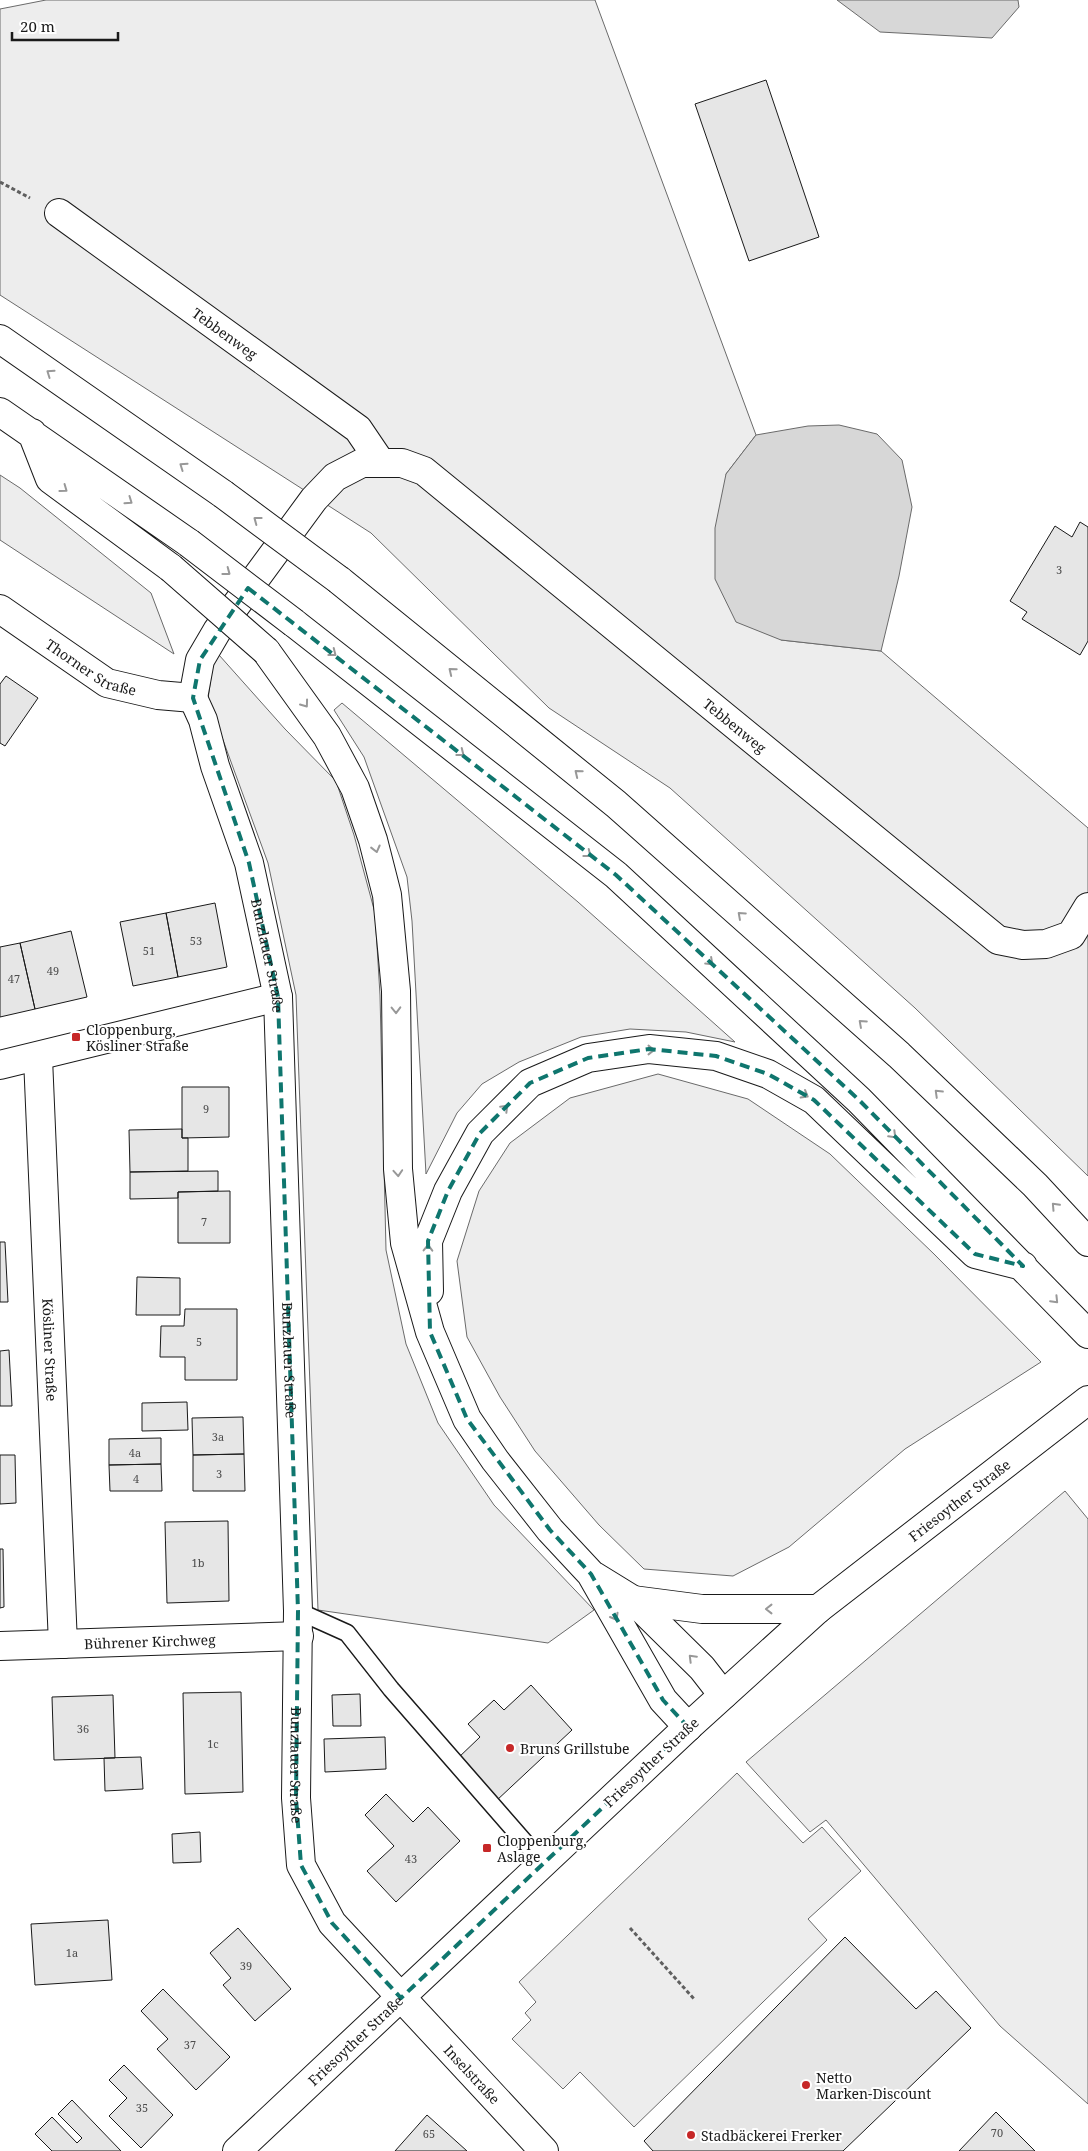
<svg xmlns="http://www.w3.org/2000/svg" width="1088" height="2151" font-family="'Noto Serif',serif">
	<rect width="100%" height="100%" fill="#fff"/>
	<path fill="#ededed" stroke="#6a6a6a" d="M46,0h549l161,435 -30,39 55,166 100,11 207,177v348l-173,-168 -245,-220 -121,-80 -178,-175 -371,-238v-286z
		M0,475l20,13 131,105 23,61 -174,-114z
		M219,655l66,74 51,52 18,54 21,78 5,82 6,255 20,94 32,79 56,82 100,105 -46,33 -230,-33 -22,-615 -28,-132 -60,-164 5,-36z
		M342,703l236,199 157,140 -49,-10 -56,-3 -49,8 -62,25 -37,22 -25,29 -31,61 -14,-253 -5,-44 -43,-120 -30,-47z
		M658,1074l90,25 82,55 104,100 107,108 -136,87 -116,98 -56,29 -89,-7 -45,-44 -64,-74 -35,-54 -33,-60 -10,-76 22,-70 31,-48 60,-45z
		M1065,1491l23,28v585l-88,-78 -174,-206 -16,12 -64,-70z
		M737,1773l66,70 19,-16 39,44 -53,48 19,21 -193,187 -54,-55 -17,17 -51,-50 19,-19 -6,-7 11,-11 -17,-20z"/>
	<path fill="#d7d7d7" stroke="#6a6a6a" d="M837,0h181l1,7 -27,31 -112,-6z
		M839,425l38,9 25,26 10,47 -13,69 -18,75 -100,-11 -45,-18 -21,-43v-51l11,-54 30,-39 52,-9z"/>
	<path fill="#e6e6e6" stroke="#1a1a1a" d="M766,80l53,157 -70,24 -54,-157z
		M1080,522l8,5v114l-8,14 -58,-36 5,-7 -17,-11 45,-75 17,11z
		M6,676l32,22 -33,48 -5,-3v-59z
		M215,903l12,64 -49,10 -12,-64z
		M166,913l12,64 -45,9 -13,-64z
		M71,931l16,66 -52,12 -15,-66z
		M20,943l15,66 -35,8v-70z
		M182,1087h47v50l-47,1z
		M182,1129v9h6v33l-58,1 -1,-42z
		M218,1171v20l-40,1v6l-48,1v-27z
		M230,1191v52h-52v-51z
		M0,1242h5l3,60h-8z
		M137,1277l43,1v37h-44z
		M185,1309h52v71h-52v-23h-25l1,-31h23z
		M9,1350l3,56h-12v-55z
		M187,1402l1,28 -46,1v-28z
		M243,1417l1,37 -51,1 -1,-37z
		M161,1438v26l-52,1v-26z
		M244,1454l1,37h-52v-36z
		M0,1455h15l1,48 -16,1z
		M161,1464l1,27h-52l-1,-26z
		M228,1521l1,80 -62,2 -2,-81z
		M0,1549h3l1,58 -4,1z
		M531,1685l41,45 -76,71 -39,-42 23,-22 -12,-13 26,-24 10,10z
		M241,1692l2,100 -58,2 -2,-101z
		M360,1694l1,32h-28l-1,-31z
		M113,1695l2,63 -61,2 -2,-63z
		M385,1737l1,32 -61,3 -1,-33z
		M141,1757l2,32 -38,2 -1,-33z
		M386,1794l27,28 15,-15 32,34 -64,61 -29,-31 27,-25 -29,-31z
		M200,1832l1,30 -28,1 -1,-29z
		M108,1920l4,60 -77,5 -4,-61z
		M238,1928l53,61 -36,32 -32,-36 8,-7 -21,-25z
		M845,1937l71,72 20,-18 35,37 -128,123h-190l-9,-10z
		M163,1989l67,68 -34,33 -39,-41 11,-10 -27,-28z
		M124,2065l49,50 -32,33 -32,-32 18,-18 -18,-18z
		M72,2100l49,51h-69l-17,-17 17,-17 25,26 5,-5 -24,-24z
		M996,2112l39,39h-76z
		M427,2115l40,36h-72z"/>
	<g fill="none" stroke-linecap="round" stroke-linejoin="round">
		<g stroke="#1a1a1a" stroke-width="19">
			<path id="service" d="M298,1611l49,22 44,56 152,174"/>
		</g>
		<g stroke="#1a1a1a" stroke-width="30">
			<g id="minor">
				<path id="s1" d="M59,213l299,216 23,34"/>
				<path id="s2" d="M0,609l107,74 51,12 35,3"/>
				<path id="s3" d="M193,698l10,22 12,46 34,97 29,134 20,614 -2,187 5,67 31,58 212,228"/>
				<path id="s4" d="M193,698l7,-38 17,-29 97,-132 21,-22 27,-14h40l22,8 574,469 25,5 23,-1 25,-9 17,-28"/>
				<path id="s5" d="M38,1058l25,586"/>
				<path d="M0,1065l278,-68"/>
				<path id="s6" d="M0,1646l299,-10"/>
			</g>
		</g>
		<g stroke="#1a1a1a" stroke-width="30">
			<g id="tertiary">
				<path id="s7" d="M237,2151l451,-424"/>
			</g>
		</g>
		<g stroke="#1a1a1a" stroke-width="30">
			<g id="primary">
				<path d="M633,1600l69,9h116"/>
				<path id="s8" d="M688,1727l130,-118 270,-209"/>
			</g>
		</g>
		<g stroke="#1a1a1a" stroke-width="30">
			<path id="trunk" d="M0,339l223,155
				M0,412l189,131
				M32,433l18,46 121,89
				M339,580l277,224 283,251 136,130 53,57
				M294,623l322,252 243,225 229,234
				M266,651l61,85 28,52 18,52 14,55 9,96 2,178 7,74 25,89 37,87 28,41 55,70 41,44 72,126 25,27
				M429,1291l-1,-50 20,-50 32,-58 50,-50 58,-25 61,-9 67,7 52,18 46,26 161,154 48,12
				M594,1576l39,24 69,68 21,27"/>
		</g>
		<path stroke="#5f5f5f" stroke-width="3" stroke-dasharray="4 2.5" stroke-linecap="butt" d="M0,182l30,16
			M630,1928l65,72"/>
		<use href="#service" stroke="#fff" stroke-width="16"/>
		<use href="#minor" stroke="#fff" stroke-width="28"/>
		<use href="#tertiary" stroke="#fff" stroke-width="28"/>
		<use href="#primary" stroke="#fff" stroke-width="28"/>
		<use href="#trunk" stroke="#fff" stroke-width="28"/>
		<g stroke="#1a1a1a" stroke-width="30" stroke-linecap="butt">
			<path id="trunk-bridge" d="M223,494l116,86
				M189,543l105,80
				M171,568l95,83"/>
		</g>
		<use href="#trunk-bridge" stroke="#fff" stroke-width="28"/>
	</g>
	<defs><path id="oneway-chevron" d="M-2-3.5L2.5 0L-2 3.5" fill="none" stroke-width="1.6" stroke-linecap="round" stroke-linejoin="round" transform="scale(1.25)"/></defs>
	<g stroke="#989898">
		<use href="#oneway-chevron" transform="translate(50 373) rotate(-145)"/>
		<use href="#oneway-chevron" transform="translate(183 466) rotate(-145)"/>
		<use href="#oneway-chevron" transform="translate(64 489) rotate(36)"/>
		<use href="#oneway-chevron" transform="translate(129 501) rotate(35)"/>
		<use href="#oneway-chevron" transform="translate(257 520) rotate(-143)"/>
		<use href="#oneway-chevron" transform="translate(227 572) rotate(37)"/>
		<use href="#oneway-chevron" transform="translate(333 653) rotate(38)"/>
		<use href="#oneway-chevron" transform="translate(452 671) rotate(-141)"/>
		<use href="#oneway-chevron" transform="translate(305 704) rotate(54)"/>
		<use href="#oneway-chevron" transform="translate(461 753) rotate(38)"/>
		<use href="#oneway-chevron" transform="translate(578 773) rotate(-141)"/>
		<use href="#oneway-chevron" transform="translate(376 849) rotate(76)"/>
		<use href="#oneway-chevron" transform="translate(588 854) rotate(38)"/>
		<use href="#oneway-chevron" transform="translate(741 915) rotate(-138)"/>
		<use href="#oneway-chevron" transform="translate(710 962) rotate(43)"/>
		<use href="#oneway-chevron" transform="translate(396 1010) rotate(89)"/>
		<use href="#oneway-chevron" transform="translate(862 1023) rotate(-138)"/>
		<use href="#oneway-chevron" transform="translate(651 1050)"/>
		<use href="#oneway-chevron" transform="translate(938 1093) rotate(-136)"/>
		<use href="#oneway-chevron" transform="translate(805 1095) rotate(30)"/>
		<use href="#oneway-chevron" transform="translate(505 1108) rotate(-45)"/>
		<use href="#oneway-chevron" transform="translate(893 1135) rotate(45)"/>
		<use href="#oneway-chevron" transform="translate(398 1173) rotate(86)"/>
		<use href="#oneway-chevron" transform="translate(1055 1206) rotate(-133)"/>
		<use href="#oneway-chevron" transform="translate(428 1248) rotate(-89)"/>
		<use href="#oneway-chevron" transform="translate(1055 1300) rotate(46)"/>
		<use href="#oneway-chevron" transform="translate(769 1609) rotate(180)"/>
		<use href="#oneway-chevron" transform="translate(615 1617) rotate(60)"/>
		<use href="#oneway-chevron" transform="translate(692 1658) rotate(-135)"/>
	</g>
	<path fill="none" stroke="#0f766e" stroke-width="4" stroke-dasharray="10 6" stroke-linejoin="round" d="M248,588l368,287 243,225 164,166 -48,-12 -161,-154 -46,-26 -52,-18 -67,-7 -61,9 -58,25 -50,50 -32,58 -20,50 2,91 37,87 83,111 41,44 72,126 25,27 -287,271 -69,-75 -31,-58 -5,-67 2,-187 -20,-614 -29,-134 -56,-165 7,-38z"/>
	<g fill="#c62828" stroke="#fff" stroke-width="2">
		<rect x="71" y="1032" width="10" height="10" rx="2.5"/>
		<circle cx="510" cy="1748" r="5"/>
		<rect x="482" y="1843" width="10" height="10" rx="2.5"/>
		<circle cx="806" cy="2085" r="5"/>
		<circle cx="691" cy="2135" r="5"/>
	</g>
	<g text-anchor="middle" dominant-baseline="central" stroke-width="4" stroke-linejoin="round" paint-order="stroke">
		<g font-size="11" fill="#4d4d4d">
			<text x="1059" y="569">3</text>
			<text x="196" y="940">53</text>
			<text x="149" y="950">51</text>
			<text x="53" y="970">49</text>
			<text x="14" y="978">47</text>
			<text x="206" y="1108">9</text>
			<text x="204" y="1221">7</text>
			<text x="199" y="1341">5</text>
			<text x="218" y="1436">3a</text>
			<text x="135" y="1452">4a</text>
			<text x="219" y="1473">3</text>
			<text x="136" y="1478">4</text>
			<text x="198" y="1562">1b</text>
			<text x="83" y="1728">36</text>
			<text x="213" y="1743">1c</text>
			<text x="411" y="1858">43</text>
			<text x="72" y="1952">1a</text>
			<text x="246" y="1965">39</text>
			<text x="190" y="2044">37</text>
			<text x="142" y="2107">35</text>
			<text x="997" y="2132">70</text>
			<text x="429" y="2133">65</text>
		</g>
		<g font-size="14" fill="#1a1a1a" stroke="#fff">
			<text stroke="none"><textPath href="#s1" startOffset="205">Tebbenweg</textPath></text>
			<text stroke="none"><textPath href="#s2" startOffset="109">Thorner Straße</textPath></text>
			<text stroke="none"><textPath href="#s4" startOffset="762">Tebbenweg</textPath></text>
			<text stroke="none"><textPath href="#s3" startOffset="269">Bunzlauer Straße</textPath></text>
			<text stroke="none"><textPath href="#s5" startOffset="292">Kösliner Straße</textPath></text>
			<text stroke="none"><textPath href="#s3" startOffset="675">Bunzlauer Straße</textPath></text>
			<text stroke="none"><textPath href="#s8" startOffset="354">Friesoyther Straße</textPath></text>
			<text stroke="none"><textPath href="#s6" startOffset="150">Bührener Kirchweg</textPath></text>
			<text transform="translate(651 1762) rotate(-43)">Friesoyther Straße</text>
			<text stroke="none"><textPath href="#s3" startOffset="1080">Bunzlauer Straße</textPath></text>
			<text stroke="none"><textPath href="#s7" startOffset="162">Friesoyther Straße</textPath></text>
			<text stroke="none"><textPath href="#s3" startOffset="1452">Inselstraße</textPath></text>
		</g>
		<g font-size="14" fill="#1a1a1a" stroke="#fff" text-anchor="start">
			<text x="86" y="1029">Cloppenburg,<tspan x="86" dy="16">Kösliner Straße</tspan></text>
			<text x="520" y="1748">Bruns Grillstube</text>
			<text x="497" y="1840">Cloppenburg,<tspan x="497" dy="16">Aslage</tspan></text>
			<text x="816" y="2077">Netto<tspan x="816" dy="16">Marken-Discount</tspan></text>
			<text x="701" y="2135">Stadbäckerei Frerker</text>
		</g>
	</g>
	<path d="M12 32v8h106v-8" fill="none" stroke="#1a1a1a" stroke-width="2.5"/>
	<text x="20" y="32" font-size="15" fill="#1a1a1a" stroke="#ffffff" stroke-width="4" paint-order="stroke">20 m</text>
</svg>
